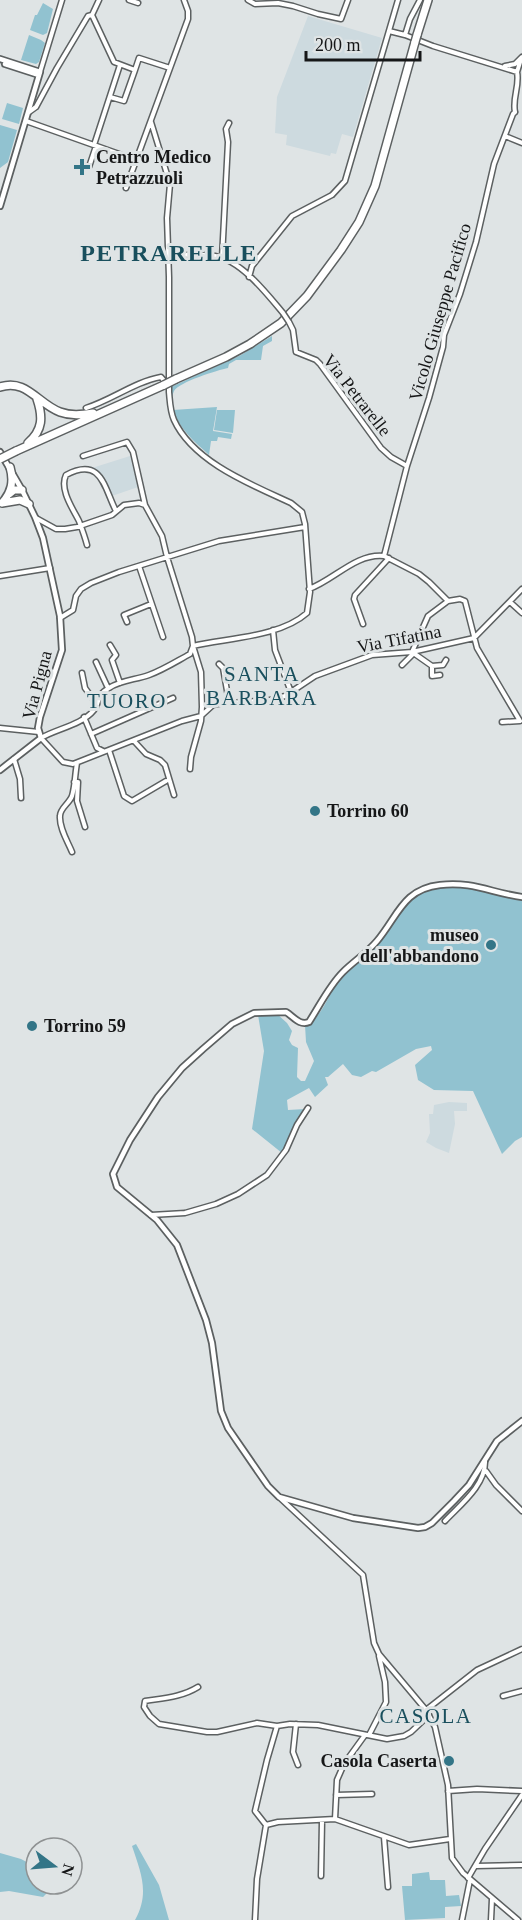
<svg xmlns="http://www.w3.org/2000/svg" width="522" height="1920" font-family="Georgia,serif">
	<rect width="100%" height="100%" fill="#dfe4e5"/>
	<path fill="#cddadf" d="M308,16l74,22 -29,99 -11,-3 -6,20 -5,-1 -1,3 -44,-11 1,-10 -12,-2 2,-36z
		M130,456l8,31 -26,9 -8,-18 -12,-10z
		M449,1102l18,1v8h-13l1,13 -6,29 -13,-5 -10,-6 4,-9 -1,-19h4l1,-9z"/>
	<path fill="#91c2d0" d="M43,3l10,6 -6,24 -4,2 -13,-5 5,-15h2z
		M29,35l12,5 4,3 -6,19 -3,2 -15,-4z
		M7,103l16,5 -4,16 -17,-5z
		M0,125l17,5 -9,32 -8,6z
		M272,336v5l-9,5 -2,14h-25l-7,4 -1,4c-10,2 -49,14 -54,23 -2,4 -2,10 -3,14v-18l70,-32z
		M217,407l-4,24 19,3 -1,5 -13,-2 -1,4h-6l-2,14c-15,-14 -29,-25 -36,-45z
		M217,410h18l-2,23 -19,-3z
		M440,887l38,2 44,11v237l-7,4 -13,13 -29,-63 -39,-1 -16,-10 -3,-15 17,-15 -1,-4 -15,3 -40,23 -4,-1 -11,6 -9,-2 -9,-11 -15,13h-3l3,8 -13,12 -6,-9 -22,12 1,10 17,-1 -12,23 -4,4 1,3 -8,14 -30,-24 12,-78 -6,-36 18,-2 11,10 5,8 -3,9 3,5 6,3 -1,29 4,4h4l9,-20 -8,-19 -1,-17c13,-2 23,-28 30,-39 11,-16 27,-24 40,-38 24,-28 23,-52 65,-61z
		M136,1844l23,41 10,35h-34c15,-27 6,-47 -3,-74z
		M0,1853l21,6 15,8v17h20l-13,13 -34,-6 -9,1z
		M429,1872l1,8h15l1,16 13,-1 2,11 -16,1v11l-40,2 -3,-34h10v-12z"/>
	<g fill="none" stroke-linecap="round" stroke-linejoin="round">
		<g stroke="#5c6061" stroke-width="7">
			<path id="minor" d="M99,0l-7,15 22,47 21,8 -11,31 -14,-4
				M129,0l9,3
				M248,0l7,4 23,-1 15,3 25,8 23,5 7,-19
				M389,31l16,4 28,11 84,26c3,14 -5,26 -2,40
				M405,35l5,-16 10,-19
				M505,66l10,-2 7,-7
				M135,70l4,-12 31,10
				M40,72l22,-72
				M517,72l4,-13
				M29,112l7,-5 21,-39 31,-52 4,-1
				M26,121l110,39
				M151,122l19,62 -3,34 2,59v115c1,10 1,19 5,28 19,42 78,65 117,83l11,9 3,12 5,68 -3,21c-27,24 -79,25 -114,33
				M505,136l17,7
				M94,145l26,-80
				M89,167l7,-21
				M126,188l62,-169v-8l-4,-11
				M168,255c15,0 32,-1 47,1 26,4 52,38 68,57
				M222,258l6,-116 -2,-13 3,-6
				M249,277l3,-11 40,-50 40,-21 13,-14 53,-181
				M289,322l4,8 3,22 20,8 4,4 61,84 10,9 16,9 -23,90
				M86,408c26,-8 48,-26 75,-31l5,6
				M83,456l44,-14 6,10 12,53
				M407,466l22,-68 14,-51 1,-12 16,-41 16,-52 18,-78 19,-50 2,-2
				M36,518l20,11h9l12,-2 35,-12 12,-10 15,-2 6,2 17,31 5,21 25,80 1,9 8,26 1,35 -1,14 -10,36 -1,12
				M87,545c-2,-8 -5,-16 -8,-24 -6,-12 -20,-32 -13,-46 36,-19 38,13 50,36
				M139,566l24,71
				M0,576l50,-8
				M309,589c25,-9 47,-36 75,-33l35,18 10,8 19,19
				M510,602l12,11
				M60,618l13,-8 3,-14 5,-7 10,-6 28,-11 100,-31 86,-14
				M127,622l-3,-7 27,-11
				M363,624l-9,-25 1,-4 34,-37
				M273,630l2,20 16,42
				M110,645l6,10 -4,5 8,23
				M193,646l-3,8c-13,7 -27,16 -41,21 -14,5 -28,5 -40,13 -14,8 -8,13 -15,22 -12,15 -38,19 -53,28l22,24 10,2 109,-43 19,-5 12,-11 4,-1 53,-4 15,-4 30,-20 57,-21 40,-3 62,-14 48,-49
				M446,660l-3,5 -11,1 -20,-14 16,-36 20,-15 12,-2 5,2 12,47 43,73 -18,1
				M96,662l12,26
				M219,664l4,4 6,34
				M402,665l11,-11
				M432,666v10l8,-1
				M82,673l3,15 11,15
				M84,717l13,31 6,3
				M0,728l39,4
				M91,734l82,-36
				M134,741l12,13 14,6 5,5 9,30
				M109,750l15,46 8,5 34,-20
				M14,759l6,20 1,19
				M74,782h4l-1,19 8,26
				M72,852c-4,-10 -13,-24 -12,-36 0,-8 9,-12 12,-20 3,-10 3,-22 5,-33
				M151,1215l34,-2 31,-9 22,-10 29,-19 19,-25 11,-25 11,-17
				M486,1471l10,14 26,26
				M279,1497l84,78 11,68 5,11 47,56 9,17 13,58 4,73 11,15 55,47
				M445,1521c15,-16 41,-36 40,-60
				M198,1687c-16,10 -34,11 -53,14l-1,6 6,9 9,8 48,8h10l40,-9 20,3 13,-2 28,1 69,14 17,-3 7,-4 18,-17
				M503,1696l19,-5
				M426,1710l51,-40 45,-21
				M296,1724l-3,28 5,13
				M369,1735l17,-33 -1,-20 -6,-26
				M448,1791l29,-2 45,2
				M336,1795l36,-1
				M335,1819l2,-39 7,-16 21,-29
				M266,1825l12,-3 57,-3 74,26 41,-6
				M266,1825l-11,-14 12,-51 10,-34
				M384,1837l4,50
				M476,1866l46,-1
				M321,1876l1,-55
				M468,1878l17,-29 37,-54
				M255,1920l2,-41 9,-54
				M462,1920l8,-40
				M491,1920l1,-21"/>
		</g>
		<g stroke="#5c6061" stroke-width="8">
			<path id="tertiary" d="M0,59l40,13 -40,134
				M5,64l34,11
				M0,452l22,38 13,27 8,21 17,78 2,34 -22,67 -2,11 3,10 -41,32
				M522,897c-30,-4 -50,-16 -82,-12 -37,4 -42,31 -63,56 -10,12 -23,20 -34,31 -14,14 -23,33 -34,50 -10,4 -16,-6 -23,-10l-32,1 -22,11 -29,25 -21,19 -24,29 -28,43 -17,34 4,13 40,33 20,25 29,75 6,23 9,68 7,17 40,58 11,11 74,21 65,10 7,-1 7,-4 22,-22 15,-16 28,-44 25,-20"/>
		</g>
		<g stroke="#5c6061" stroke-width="10">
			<path id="trunk" d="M417,35l11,-35
				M176,379l50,-22 24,-13 31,-21 26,-27 34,-46 18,-28 16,-36 40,-144
				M0,387c26,-9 38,17 60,25 11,4 21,3 33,1
				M28,443c15,-13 15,-26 9,-44
				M16,451l148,-66
				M9,494l5,-4h8
				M2,503c10,-11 12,-22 8,-36
				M2,503l18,-3 9,4"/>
		</g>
		<use href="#minor" stroke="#fff" stroke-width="4"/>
		<use href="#tertiary" stroke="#fff" stroke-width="4.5"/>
		<use href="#trunk" stroke="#fff" stroke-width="7"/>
		<g stroke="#5c6061" stroke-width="7" stroke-linecap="butt">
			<path id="minor-bridge" d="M283,313l6,9"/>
		</g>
		<g stroke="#5c6061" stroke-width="10" stroke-linecap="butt">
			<path id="trunk-bridge" d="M415,42l2,-7
				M164,385l12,-6
				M0,459l16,-8"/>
		</g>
		<use href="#minor-bridge" stroke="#fff" stroke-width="4"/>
		<use href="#trunk-bridge" stroke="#fff" stroke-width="7"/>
	</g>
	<g fill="#337587" stroke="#dfe4e5" stroke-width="2">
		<path d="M79 158h6v6h6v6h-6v6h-6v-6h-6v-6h6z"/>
		<circle cx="315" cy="811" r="6"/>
		<circle cx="491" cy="945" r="6"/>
		<circle cx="32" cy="1026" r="6"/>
		<circle cx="449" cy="1761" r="6"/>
	</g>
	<g text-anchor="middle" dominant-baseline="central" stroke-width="6" stroke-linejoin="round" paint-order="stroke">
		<g font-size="18" font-weight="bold" fill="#161718" stroke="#dfe4e5" text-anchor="start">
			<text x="96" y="157">Centro Medico<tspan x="96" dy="21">Petrazzuoli</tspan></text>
			<text x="327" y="811">Torrino 60</text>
			<text x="479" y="935" text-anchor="end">museo<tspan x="479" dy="21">dell'abbandono</tspan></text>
			<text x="44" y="1026">Torrino 59</text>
			<text x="437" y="1761" text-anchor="end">Casola Caserta</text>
		</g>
		<g font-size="18" fill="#161718" stroke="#dfe4e5">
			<text transform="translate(440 312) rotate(-74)">Vicolo Giuseppe Pacifico</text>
			<text transform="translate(357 395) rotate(52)">Via Petrarelle</text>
			<text transform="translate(399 639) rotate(-11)">Via Tifatina</text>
			<text transform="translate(37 685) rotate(-75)">Via Pigna</text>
		</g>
		<g font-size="21" letter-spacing="1.5" fill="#194f5d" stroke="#dfe4e5">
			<text x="262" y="674">SANTA<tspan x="262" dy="24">BARBARA</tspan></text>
			<text x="127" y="701">TUORO</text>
			<text x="426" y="1716">CASOLA</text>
		</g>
		<g font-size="24" font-weight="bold" letter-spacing="1.5" fill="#194f5d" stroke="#dfe4e5">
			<text x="169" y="253">PETRARELLE</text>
		</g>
	</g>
	<g transform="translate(54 1866) rotate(106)"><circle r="28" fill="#dfe4e5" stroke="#8f9293" stroke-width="1.5"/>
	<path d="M0-4.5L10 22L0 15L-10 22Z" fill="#337587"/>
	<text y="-9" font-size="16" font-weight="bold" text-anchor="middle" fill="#161718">N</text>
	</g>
	<path d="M306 51v9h114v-9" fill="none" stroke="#161718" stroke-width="3"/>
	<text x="315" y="51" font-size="18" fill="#161718" stroke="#dfe4e5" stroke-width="4.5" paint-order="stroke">200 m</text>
</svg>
